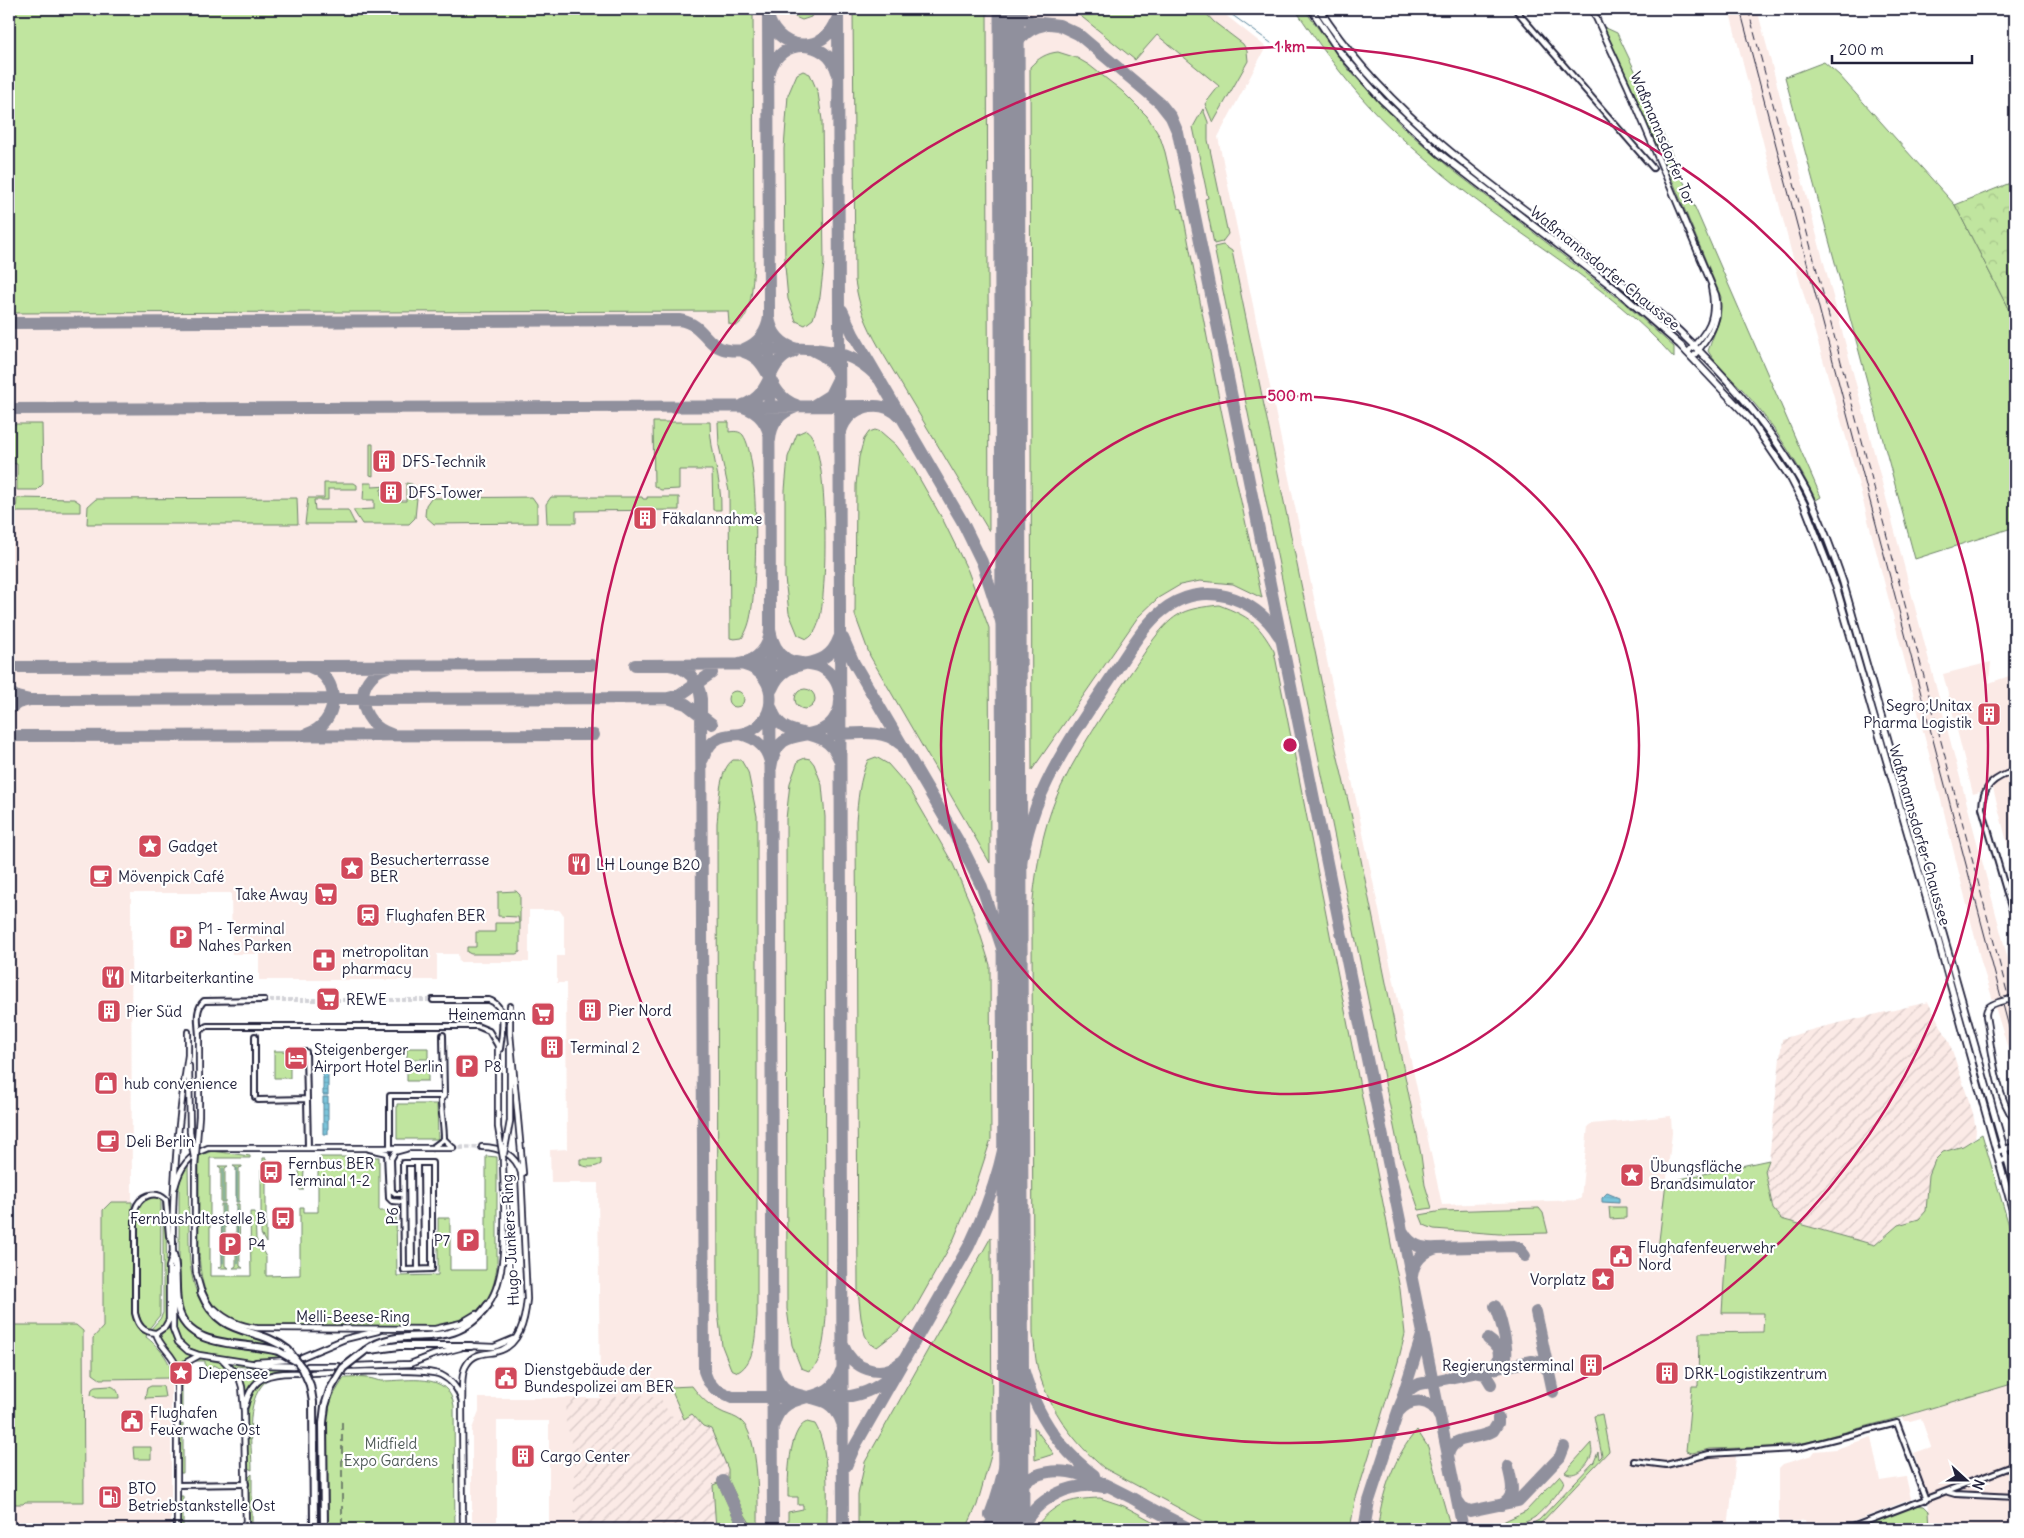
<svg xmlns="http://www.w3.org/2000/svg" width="2024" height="1538" font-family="Delius,sans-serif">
	<defs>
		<pattern id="industrial-furrows" width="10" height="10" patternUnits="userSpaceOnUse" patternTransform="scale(1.25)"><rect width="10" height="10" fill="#fbeae6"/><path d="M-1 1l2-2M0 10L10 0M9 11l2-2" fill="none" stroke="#d7c8c6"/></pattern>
		<pattern id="forest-crowns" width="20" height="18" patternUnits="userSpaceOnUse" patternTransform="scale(1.25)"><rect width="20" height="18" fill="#c0e59f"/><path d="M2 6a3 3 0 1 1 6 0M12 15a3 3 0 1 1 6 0" fill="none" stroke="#a5c48a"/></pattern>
		<pattern id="water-rules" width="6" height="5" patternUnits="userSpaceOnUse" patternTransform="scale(1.25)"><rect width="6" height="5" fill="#7ac4da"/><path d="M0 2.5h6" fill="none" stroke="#69a8bc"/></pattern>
	</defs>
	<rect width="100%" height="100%" fill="#fff"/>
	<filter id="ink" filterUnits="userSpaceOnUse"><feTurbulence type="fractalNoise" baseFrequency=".02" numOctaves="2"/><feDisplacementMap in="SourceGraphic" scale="10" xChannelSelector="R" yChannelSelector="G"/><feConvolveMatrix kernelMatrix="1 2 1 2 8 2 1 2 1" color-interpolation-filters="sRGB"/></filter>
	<g filter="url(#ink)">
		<path fill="#fbeae6" d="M9,9h1209l48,38 -48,90 172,826 52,242 136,-5 3,-2 7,-72 3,-2 80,-8 1,17 -13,116 67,1 -3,62 41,1 -1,19 -64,1 -1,53h-6l-6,65 6,2 18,-4 27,-1 -9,81h-1179v-108h-52v108h-25v-100l7,-18v-13h121l-2,-215h-47l-1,-33 17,-1 -1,-166h-9v-27h7v-41l-5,-5h-30v52h-70l-1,-8h-21v26h-178v-26h-27l-1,-61h-100l1,309h-21l-8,9v117l-3,51 71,-1v151h-162z
			M1729,9h28l258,977v85l-34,-109 -40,-162 -91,-349 -59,-200z
			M1991,662l-2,21 26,-9v199l-22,-85 -20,6 -30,-120z
			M2015,1383v146h-85l-2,-31 -14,-45 17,-6 -10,-29 -11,3h-6l-3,-4z
			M1871,1437l9,44 26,-4 5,22 -76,30h-28l-2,-9 -26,4v-56l4,-4 29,-9 3,-4 21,-2z"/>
		<path fill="url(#industrial-furrows)" d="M1928,1002l21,39 24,72 3,17 -1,7 -12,9 -10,2 -24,27 -3,36 -7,8 -21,6 -23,20 -94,-26 -8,-9 -8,-39 4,-11 13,-121 32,-10z
			M637,1394l24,5 9,16 13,4 9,-5 11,12 8,3 17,40v10l-15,7 3,43h-142v-67l-3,-1v-25l-5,-10 -1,-27h36z"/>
		<path fill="#c0e59f" stroke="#71846d" d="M9,9h744l1,256c-2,18 -1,51 -18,61l-7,-2 -1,-13 -719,2z
			M792,9h22l-3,8 -9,3 -7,-3z
			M853,9h134l2,522 -110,-184c-13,-23 -20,-40 -24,-66z
			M1072,9h130l12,13 29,22 4,7 1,10 -35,62 -8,-19 14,-18 -62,-51 -22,25z
			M1295,9h9l43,59 58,61 45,39 172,133 52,46v11c-65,-74 -156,-121 -231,-184 -23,-20 -52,-44 -72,-66 -29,-31 -53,-65 -76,-99z
			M1604,27l13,6 22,46 182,418 -5,3c-18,-37 -40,-71 -67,-103 -12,-15 -32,-30 -41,-46l12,-33 1,-21 -47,-113z
			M1058,52l19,6 12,7 33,26 25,25 13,21 5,15 13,56 4,1 40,205 40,184 -29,-14 -33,-3 -20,4 -22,13 -20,19 -106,153 -2,-703c8,-9 17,-14 28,-15z
			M1824,62l15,13 116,130 60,117v205l-100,32 -130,-482z
			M803,71l7,3 8,19 4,27 2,143 -4,34 -7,22 -8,6 -9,-4 -8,-22 -3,-33 -1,-117 4,-54 9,-21z
			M1203,109l5,13v18l20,94 -6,8 -8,2 -9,-45 3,-1 -15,-71z
			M1223,245l9,6 97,468 27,116 65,320 4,30 7,23 -13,2 -20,-59 -185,-904z
			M653,422h57c0,31 12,58 11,88h-8l-1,-40h-33v19l-18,1 -7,-4z
			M718,422h11v10c5,-1 11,-1 14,3 17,24 14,147 8,178 -1,8 -4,18 -9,25l-8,1 -4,-1 -1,-147 -10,-45z
			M9,424h33l1,60 -6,6h-20v-26l-8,-1z
			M806,430c24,12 21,160 14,187 -2,8 -5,18 -13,22l-9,-4 -9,-22 -4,-35v-88l3,-33 9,-23z
			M875,430l6,2 15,13 18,24 29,51 25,51 21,57 1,235 -120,-207 -15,-41 1,-130 3,-28 5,-18 5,-7z
			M370,444h3v32l-3,-1z
			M324,483h30l3,2v4h-29v11h-14l1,10h33l7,14h-50l3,-26h16z
			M364,483h8v4l16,-1v3h-7v7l9,1 10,-1 1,5h5v-18l6,1v14h5l-2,20 -6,6h-47l-9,-14 21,-1v-9h-11z
			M532,497l5,7v19l-103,1 -9,-8 1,-11 5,-7z
			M551,497h91l1,2h4v-2h32v13l-103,1v12h-29l-1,-19z
			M17,498l57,1 6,4v9h-64z
			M297,498l1,26h-211l1,-18 8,-7z
			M1219,605c31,12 38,17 55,46l126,638 5,45 -7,28 -43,139 -5,28h-132l-114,-61c-30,-25 -54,-58 -65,-95 -4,-12 -4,-26 -6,-39l-1,-425c4,-41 11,-85 29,-122 25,-52 60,-99 92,-147 22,-29 32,-31 66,-35z
			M795 699a10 10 0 1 1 20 0a10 10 0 1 1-20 0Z
			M728 699a8 8 0 1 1 16 0a8 8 0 1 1-16 0Z
			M876,757l12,7 21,24 44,76 18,41 19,60 1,174 -16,49 -22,53 -39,69 -16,21 -21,16 -7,-3 -5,-9 -4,-17 -3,-27 -2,-470c2,-21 3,-41 12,-61z
			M805,758l5,1 4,5 8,21 3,32 1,499c-1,13 -3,50 -17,55l-8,-3 -9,-23 -5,-36 -1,-490 4,-36 8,-22z
			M733,760h8l7,12 9,44v500c-2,17 -1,46 -19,56l-7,-3 -9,-23 -4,-34 -1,-489c2,-17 1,-53 16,-63z
			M516,891l4,4v57l-4,2h-45l-4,-2v-5h9v-15h19v-9h24l-1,-6 -20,-1v-24z
			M407,1048h21v11h-21z
			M274,1051h16v27h-16z
			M407,1069h21v12h-21z
			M397,1104h40l1,35h-41z
			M1982,1134l33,112v137l-114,34 -93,25 -37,5 -61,2 -18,4 -6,-2 6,-65h6l1,-53 64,-1 1,-19h-42l4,-63 -68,-1 8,-67 103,-22 -4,11 8,38 8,10 94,26 23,-20 21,-6 7,-8 3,-36 6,-15 8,-8 20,-6z
			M212,1151l38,5v2h-40v118h41l-1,-64h5l1,27 10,18v19l34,-1v-68h4v5h14v-55h61v54h17l1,65 41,-1v-57h12v52h36v-114l11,1v108c-3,34 -19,53 -52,61h-188c-60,-7 -58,-53 -58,-100 0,-24 0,-47 0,-70z
			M263,1158h3v85l-5,-9v-65h2z
			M580,1159h21v5c-6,4 -16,4 -21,0z
			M188,1164c0,20 1,41 1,61 0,38 -1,75 34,100 18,12 41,14 60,24 -30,-12 -89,1 -102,-37 -1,-5 -1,-11 -2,-16v-110l3,-13z
			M218,1166h10l-3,2v34h-4v-34z
			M233,1166h9v1l-3,1v34h-3v-34z
			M299,1169h5l-1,21h-3z
			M154,1197l7,2 -1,116 -12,15 -6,-5 -4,-13 -1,-99c1,-11 7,-15 17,-16z
			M163,1201l3,13 1,102c-2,9 -7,15 -17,14l10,-11 3,-6z
			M111,1202h21l1,114c2,9 5,14 14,18l-1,3c12,9 28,26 25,41l-71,1 -7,-5v-36l10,-11v-117z
			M221,1204h4v62l4,2h-11l4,-2z
			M236,1204h3l1,62 3,2h-10l3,-2z
			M1609,1207h17v11l-16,1z
			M1539,1208l4,5 5,20 -49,1 -65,-5 -10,-4 -4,-10 22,-4z
			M991,1237l1,215 -15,53 -11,24h-108v-34l7,-33z
			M175,1309c14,45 58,31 92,43 6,3 12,2 16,8 -22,1 -86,0 -101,-18 -8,-10 -7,-21 -7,-33z
			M9,1325h67l7,6 1,171h-59l-2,2h-14z
			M167,1328h3c3,12 10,22 22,28l-10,9h-2l-19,-24v-6z
			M200,1358l22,5 10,7 -3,3 -15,-8 -6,5h-3v-9h-10z
			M230,1363l64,5 1,1 -20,2 -11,3 -3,-5 -24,-3 -2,2z
			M239,1369l20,2 2,5 -10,8 -4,8 -2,-2 -3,-11 -5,-9z
			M179,1378l3,1v38l-3,-2z
			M344,1378c7,0 15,-1 23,0 6,0 10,3 15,3 26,0 67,-10 72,25l1,123h-127l-1,-111 4,-19z
			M264,1380l1,2c-21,20 -13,61 -13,88l-4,-2c0,-26 -8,-71 16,-88z
			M110,1386c6,1 9,6 9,12h-22l-6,-3 1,-6 3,-2z
			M151,1386h12l2,11 -20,1 2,-10z
			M692,1386c9,12 17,20 32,27 5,2 12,4 17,8 19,15 17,85 17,108l-6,-3 -7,-11 -17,-36v-10l-17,-40 -8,-3 -11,-12 -8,5 -14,-32z
			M1602,1414l7,37 -70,74 -10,4h-8l18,-9 55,-58 4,-10 1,7 3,-3 -8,-40z
			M807,1422l8,2c15,24 12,76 12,105h-39v-17l15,-3v-4h-5v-8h-10c0,-18 0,-68 19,-75z
			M183,1424v49h-3l-1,-47z
			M1034,1427l20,27 -19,6z
			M1417,1430l11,17 23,82h-73c2,-33 17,-74 39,-99z
			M1591,1443c0,5 2,9 0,13 -4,10 -16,23 -26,16z
			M133,1447h18v12h-17z
			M252,1474v55h-3v-52z
			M1560,1475l4,5c0,9 -21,30 -29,37 -7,5 -15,6 -21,12h-26l38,-18z
			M718,1483l21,46h-23l-3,-44z
			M180,1496h3v33h-3z
			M1100,1498l24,8 43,23h-133c20,-26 34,-30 66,-31z
			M1916,1505l8,1 5,5 1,18h-78z"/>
		<path fill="url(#forest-crowns)" stroke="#71846d" d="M2015,181v141l-60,-117z"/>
		<path fill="url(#water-rules)" stroke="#57839a" d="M323,1072h5v23h-5z
			M323,1097h5v37h-5z
			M1607,1193l12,5v5l-17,-1v-4z"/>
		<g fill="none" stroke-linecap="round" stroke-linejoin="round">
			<path stroke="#57839a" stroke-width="1" d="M1224,9l47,34
				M223,1168v33
				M237,1168v33
				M223,1205v58
				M237,1206l1,57"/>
			<path stroke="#90909d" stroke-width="12" d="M768,9l5,1520
				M838,9l5,1520
				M1015,9l10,10 7,3 27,3 19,9 82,69 11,14 7,16 285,1396
				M769,19c12,34 57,34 68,0
				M1009,63c5,-18 14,-34 35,-38
				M770,71c10,-34 57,-33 67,1
				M842,310l11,24 109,187 20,41 20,62 9,63
				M9,323l670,-3c25,4 25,23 44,29 9,3 21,1 31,1 47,0 91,-10 125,29
				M744,349c15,-6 23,-16 25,-32 2,16 12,28 28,32
				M814,351c13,5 20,14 25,26l-9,18 -16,10
				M744,352c29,9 22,42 52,53
				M743,405c32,-11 22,-44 51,-53
				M743,407c16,5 25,16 27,33 1,-17 11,-28 26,-33
				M9,409l862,-3
				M841,431c9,-26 39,-33 58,-15
				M843,638l11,25 109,186 19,38 20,61 6,28 4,44
				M739,664c18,-4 30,-15 31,-34 2,12 6,22 17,29 11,6 23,3 34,8 22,12 26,42 7,59 -21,17 -51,-2 -57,42 -2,-19 -14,-30 -31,-34
				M635,665l162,-1
				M669,665c18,2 30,15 32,34l3,672 4,10 7,8 17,8h111c24,-2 41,-12 56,-29
				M9,667l582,-2
				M387,667c-35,11 -30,57 4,67
				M712,673l-32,22 -12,3 18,6 26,20
				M772,689c16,-39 53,-12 67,-51
				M9,692l8,5 13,3 638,-2
				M9,709l9,-6 12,-3
				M772,709c11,37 51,11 67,50
				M307,734c32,-10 36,-56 3,-67
				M740,734c39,-7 41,-60 4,-69
				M833,734c22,0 50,-6 67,10
				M9,736l585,-1
				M703,759c8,-24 22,-25 45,-25
				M1012,925c4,-40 10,-80 24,-118 20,-51 52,-95 82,-140 13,-19 26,-42 44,-56 39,-32 92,-16 117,25
				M1403,1232c8,14 19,17 34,16 -15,4 -23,13 -25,28
				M1437,1248l77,-2 5,2 6,8
				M1495,1306c5,8 13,41 11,51 -1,5 -5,8 -10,11
				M1536,1312l17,80
				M1013,1324c10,61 30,113 81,151
				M1488,1339c8,5 13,11 10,21
				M843,1345c9,24 38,35 58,17
				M774,1371c13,41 54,11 68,52
				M1475,1372l10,2 6,10
				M1403,1395l19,-60
				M1396,1417c5,-14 8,-27 23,-33l113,-23 10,2 7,9
				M774,1424c11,-39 55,-15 67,-53
				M1448,1455c5,-22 29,-14 45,-24l5,-8v-5
				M846,1466l9,-20 114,-200c24,-50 40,-102 43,-158
				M723,1481l22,48
				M1457,1500l5,7 8,4 48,-10 42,-44 4,-10
				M1501,1505c17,-8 10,-24 7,-39
				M998,1513l9,-4 5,4 2,3
				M990,1515c15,-39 22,-80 23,-122
				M988,1529c8,-13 14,-28 25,-38 39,-38 80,-13 119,7 19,11 39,21 58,31
				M1021,1529c16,-31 49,-48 83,-42
				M1364,1529l5,-28 29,-89c13,-15 33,-14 41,4"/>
			<path stroke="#90909d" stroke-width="31" d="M1009,9l5,1520"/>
			<path stroke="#d3d3d8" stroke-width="4" stroke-dasharray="4 2" stroke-linecap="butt" d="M264,1000h169"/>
			<path stroke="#d3d3d8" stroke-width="4.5" stroke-dasharray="4.5 2" stroke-linecap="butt" d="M453,1148l29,-1"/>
			<g stroke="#22223b" stroke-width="8">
				<path id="minor" d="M1515,9l138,159
					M2015,771c-20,6 -33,15 -33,37l33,113
					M433,1000h56c19,6 13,33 11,49
					M199,1031l8,-5h270l12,5 9,15
					M443,1035l1,61 -3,3c0,14 3,26 3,40l9,9
					M255,1036v61
					M199,1038c0,-13 -5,-28 5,-37l60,-1
					M306,1052l2,95
					M258,1100l49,-1
					M390,1148v-52h54
					M432,1148l12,-9
					M369,1149l18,4 2,45 3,3 11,1
					M403,1163h29v106l-28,1z
					M417,1163l1,106
					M403,1194h-7l-4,-3 -1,-32 4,-7 11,-3
					M156,1333c-13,-1 -18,-7 -21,-20v-103c4,-14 20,-21 31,-10l3,36 4,6
					M1634,1461l32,4 43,-11 86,-5 102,-26 29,77
					M177,1485l69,-1
					M1948,1492l7,2 60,3
					M1847,1529l168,-64"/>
			</g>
			<g stroke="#22223b" stroke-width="8">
				<path id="tertiary" d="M1592,9l36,78 88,208c6,25 -8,45 -24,63
					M1687,353c21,-21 31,-35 24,-66
					M1999,1002c-9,3 -13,5 -13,14 6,33 9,79 29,105
					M510,1006v28
					M188,1032v24
					M510,1033l13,140
					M498,1046v35
					M199,1056v-18
					M189,1066l1,66
					M510,1093v-46
					M1996,1152l19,-6
					M1999,1162l16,-6
					M195,1166v93l1,14 6,21
					M175,1187c5,-20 14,-32 33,-39h245
					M173,1255c-2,-67 5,-133 15,-200
					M173,1255l-4,12v53l-4,7 -9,6c3,14 18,21 21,35v161
					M173,1271v58l5,13 10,9 11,4 65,10 30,1
					M486,1306c26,-28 17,-110 17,-148
					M215,1309c12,12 26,17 42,19l178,1 26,-6 15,-9
					M470,1346l24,1 19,-8
					M302,1357l43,-18 33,-8
					M223,1360l16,17 3,10 2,24 2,118
					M256,1362l32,-2
					M308,1366h30
					M354,1366l56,-2 23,-9 27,-7
					M347,1372c21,0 78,-4 94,3 12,6 18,15 21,27l1,127
					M177,1373l10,-11 11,-6
					M312,1373l21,-1
					M462,1402c1,-12 -2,-28 5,-38 7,-11 17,-10 28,-12 25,-5 30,-32 32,-53l-6,-126c-5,-18 -21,-26 -39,-26
					M245,1406c7,-30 25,-34 53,-33"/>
			</g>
			<g stroke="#22223b" stroke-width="9">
				<path id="primary" d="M1311,9l28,42 43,49 57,53 179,138 62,54 70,74 41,60 13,25 32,82 93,321 86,312
					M1319,9c77,121 204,194 313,283 18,15 38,29 54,46 47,45 89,95 120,152 15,29 26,61 37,92l172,605"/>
			</g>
			<g stroke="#22223b" stroke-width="10">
				<path id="trunk" d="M173,1254c5,18 1,36 5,54 10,43 68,33 100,43
					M201,1292c20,48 54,32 87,58
					M366,1350c39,-29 84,7 122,-45
					M370,1350l29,-4h72
					M310,1385l3,17 1,127
					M324,1529l-1,-106 2,-17 5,-16"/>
			</g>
			<use href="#minor" stroke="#fff" stroke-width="4"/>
			<use href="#tertiary" stroke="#fff" stroke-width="4.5"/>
			<use href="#primary" stroke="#fff" stroke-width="5.5"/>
			<use href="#trunk" stroke="#fff" stroke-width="6"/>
			<path stroke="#22223b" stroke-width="1" d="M1740,9l275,1041"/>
			<path stroke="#22223b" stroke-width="1" stroke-dasharray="8 4" stroke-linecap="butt" d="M1748,9l267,1013
				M342,1422v107"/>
			<g stroke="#22223b" stroke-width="8" stroke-linecap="butt">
				<path id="tertiary-bridge" d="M1999,1002l16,-4
					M498,1081v46l5,31
					M190,1132l4,26
					M504,1154l6,-33v-28
					M195,1166l4,-50v-60"/>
			</g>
			<g stroke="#22223b" stroke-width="10" stroke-linecap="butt">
				<path id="trunk-bridge" d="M288,1350l15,19 7,16
					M278,1351l16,9
					M330,1390l13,-22 23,-18"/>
			</g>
			<use href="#tertiary-bridge" stroke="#fff" stroke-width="4.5"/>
			<use href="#trunk-bridge" stroke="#fff" stroke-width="6"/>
		</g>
	</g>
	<g fill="none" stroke="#c2185b" stroke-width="2.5">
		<circle cx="1290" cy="745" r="349"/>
		<circle cx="1290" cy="745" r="698"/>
	</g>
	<defs>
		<g id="building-square" transform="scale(1.25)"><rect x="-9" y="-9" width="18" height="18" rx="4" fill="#d1495b" stroke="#fff"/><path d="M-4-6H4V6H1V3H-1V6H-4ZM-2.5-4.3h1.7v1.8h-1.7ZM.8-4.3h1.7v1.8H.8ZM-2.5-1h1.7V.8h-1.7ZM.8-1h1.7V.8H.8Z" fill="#fff"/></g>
		<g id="sight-square" transform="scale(1.25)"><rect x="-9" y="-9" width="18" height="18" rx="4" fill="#d1495b" stroke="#fff"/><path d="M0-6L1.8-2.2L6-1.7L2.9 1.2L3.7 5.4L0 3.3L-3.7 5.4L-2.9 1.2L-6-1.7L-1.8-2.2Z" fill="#fff"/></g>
		<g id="restaurant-square" transform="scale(1.25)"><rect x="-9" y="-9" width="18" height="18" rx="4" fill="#d1495b" stroke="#fff"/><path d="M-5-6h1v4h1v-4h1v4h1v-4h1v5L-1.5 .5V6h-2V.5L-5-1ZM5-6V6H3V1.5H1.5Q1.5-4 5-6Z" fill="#fff"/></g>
		<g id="cafe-square" transform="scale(1.25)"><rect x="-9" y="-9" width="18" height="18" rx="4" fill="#d1495b" stroke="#fff"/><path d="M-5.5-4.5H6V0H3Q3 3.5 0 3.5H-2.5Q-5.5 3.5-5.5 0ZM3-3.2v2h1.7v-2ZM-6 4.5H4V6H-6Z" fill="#fff"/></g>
		<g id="supermarket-square" transform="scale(1.25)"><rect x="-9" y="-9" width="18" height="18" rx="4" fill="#d1495b" stroke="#fff"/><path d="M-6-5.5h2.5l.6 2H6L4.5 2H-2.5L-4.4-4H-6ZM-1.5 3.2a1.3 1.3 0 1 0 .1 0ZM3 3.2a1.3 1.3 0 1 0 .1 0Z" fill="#fff"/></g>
		<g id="station-square" transform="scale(1.25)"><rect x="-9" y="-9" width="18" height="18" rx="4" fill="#d1495b" stroke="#fff"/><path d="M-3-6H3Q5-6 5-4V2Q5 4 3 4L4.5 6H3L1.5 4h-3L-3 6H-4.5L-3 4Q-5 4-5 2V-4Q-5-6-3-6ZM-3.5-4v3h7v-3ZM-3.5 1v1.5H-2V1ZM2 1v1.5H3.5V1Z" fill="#fff"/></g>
		<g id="parking-square" transform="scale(1.25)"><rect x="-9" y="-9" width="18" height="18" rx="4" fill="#d1495b" stroke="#fff"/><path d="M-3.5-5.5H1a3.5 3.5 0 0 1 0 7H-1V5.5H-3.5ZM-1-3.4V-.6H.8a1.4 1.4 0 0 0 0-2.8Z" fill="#fff"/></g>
		<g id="pharmacy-square" transform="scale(1.25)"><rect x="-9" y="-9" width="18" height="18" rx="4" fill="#d1495b" stroke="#fff"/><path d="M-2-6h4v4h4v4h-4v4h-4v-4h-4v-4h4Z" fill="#fff"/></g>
		<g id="hotel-square" transform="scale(1.25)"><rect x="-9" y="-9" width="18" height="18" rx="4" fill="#d1495b" stroke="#fff"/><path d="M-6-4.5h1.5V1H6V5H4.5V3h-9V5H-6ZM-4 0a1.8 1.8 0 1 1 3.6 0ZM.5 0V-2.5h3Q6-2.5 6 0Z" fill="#fff"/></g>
		<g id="shop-square" transform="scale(1.25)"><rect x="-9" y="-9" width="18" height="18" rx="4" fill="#d1495b" stroke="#fff"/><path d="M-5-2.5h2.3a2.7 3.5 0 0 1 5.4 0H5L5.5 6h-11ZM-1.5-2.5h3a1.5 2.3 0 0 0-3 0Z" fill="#fff"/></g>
		<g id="bus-square" transform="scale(1.25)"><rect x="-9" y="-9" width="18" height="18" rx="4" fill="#d1495b" stroke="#fff"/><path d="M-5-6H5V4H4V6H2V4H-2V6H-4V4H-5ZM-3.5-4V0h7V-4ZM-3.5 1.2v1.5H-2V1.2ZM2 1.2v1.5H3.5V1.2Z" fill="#fff"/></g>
		<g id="civic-square" transform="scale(1.25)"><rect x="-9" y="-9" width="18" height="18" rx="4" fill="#d1495b" stroke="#fff"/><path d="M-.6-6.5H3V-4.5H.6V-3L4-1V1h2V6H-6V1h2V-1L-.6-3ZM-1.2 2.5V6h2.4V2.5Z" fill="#fff"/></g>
		<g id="fuel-square" transform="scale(1.25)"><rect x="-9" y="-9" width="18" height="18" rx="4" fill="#d1495b" stroke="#fff"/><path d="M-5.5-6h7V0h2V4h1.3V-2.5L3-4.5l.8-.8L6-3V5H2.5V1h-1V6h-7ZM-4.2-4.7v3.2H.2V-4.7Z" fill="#fff"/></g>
	</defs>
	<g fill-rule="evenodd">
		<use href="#building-square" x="384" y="461"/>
		<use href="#building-square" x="391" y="492"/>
		<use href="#building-square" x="645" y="518"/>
		<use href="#building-square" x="1989" y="714"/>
		<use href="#sight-square" x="150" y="846"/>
		<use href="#restaurant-square" x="579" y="864"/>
		<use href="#sight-square" x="352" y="868"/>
		<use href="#cafe-square" x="101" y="876"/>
		<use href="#supermarket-square" x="326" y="894"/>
		<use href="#station-square" x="368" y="915"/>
		<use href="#parking-square" x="181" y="937"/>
		<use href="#pharmacy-square" x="324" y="960"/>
		<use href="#restaurant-square" x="113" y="977"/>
		<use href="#supermarket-square" x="328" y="999"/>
		<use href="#building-square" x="590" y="1010"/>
		<use href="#building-square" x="109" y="1011"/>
		<use href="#supermarket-square" x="543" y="1014"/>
		<use href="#building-square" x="552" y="1047"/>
		<use href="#hotel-square" x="296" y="1058"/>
		<use href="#parking-square" x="467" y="1066"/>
		<use href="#shop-square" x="106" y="1083"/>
		<use href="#cafe-square" x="108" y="1141"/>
		<use href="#bus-square" x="271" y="1172"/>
		<use href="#sight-square" x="1632" y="1175"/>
		<use href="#bus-square" x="283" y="1218"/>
		<use href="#parking-square" x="468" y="1240"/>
		<use href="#parking-square" x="230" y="1244"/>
		<use href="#civic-square" x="1621" y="1256"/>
		<use href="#sight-square" x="1603" y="1279"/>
		<use href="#building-square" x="1591" y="1365"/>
		<use href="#sight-square" x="181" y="1373"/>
		<use href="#building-square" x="1667" y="1373"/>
		<use href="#civic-square" x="506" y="1378"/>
		<use href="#civic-square" x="132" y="1421"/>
		<use href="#building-square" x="523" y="1456"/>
		<use href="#fuel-square" x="110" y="1497"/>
	</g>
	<g text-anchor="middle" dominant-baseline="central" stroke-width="4.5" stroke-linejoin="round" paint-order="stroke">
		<g font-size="15" fill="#22223b" stroke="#fff">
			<text transform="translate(1663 138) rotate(67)">Waßmannsdorfer Tor</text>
			<text transform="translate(1605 268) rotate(39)">Waßmannsdorfer Chaussee</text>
			<text transform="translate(1920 835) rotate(74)">Waßmannsdorfer Chaussee</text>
			<text transform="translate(392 1216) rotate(-90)">P6</text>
			<text transform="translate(510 1240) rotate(-93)">Hugo-Junkers-Ring</text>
			<text x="353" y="1316">Melli-Beese-Ring</text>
		</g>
		<g font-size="15" fill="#22223b" stroke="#fff" text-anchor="start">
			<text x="402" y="461">DFS-Technik</text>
			<text x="408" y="492">DFS-Tower</text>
			<text x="662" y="518">Fäkalannahme</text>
			<text x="1972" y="705" text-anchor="end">Segro;Unitax<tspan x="1972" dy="17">Pharma Logistik</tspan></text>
			<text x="168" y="846">Gadget</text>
			<text x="370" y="859">Besucherterrasse<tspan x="370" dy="17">BER</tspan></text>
			<text x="596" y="864">LH Lounge B20</text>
			<text x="118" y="876">Mövenpick Café</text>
			<text x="308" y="894" text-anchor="end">Take Away</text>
			<text x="386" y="915">Flughafen BER</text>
			<text x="198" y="928">P1 - Terminal<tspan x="198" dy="17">Nahes Parken</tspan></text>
			<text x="342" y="951">metropolitan<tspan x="342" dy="17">pharmacy</tspan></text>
			<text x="130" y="977">Mitarbeiterkantine</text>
			<text x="346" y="999">REWE</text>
			<text x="608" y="1010">Pier Nord</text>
			<text x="126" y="1011">Pier Süd</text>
			<text x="526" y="1014" text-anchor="end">Heinemann</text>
			<text x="570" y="1047">Terminal 2</text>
			<text x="314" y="1049">Steigenberger<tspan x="314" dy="17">Airport Hotel Berlin</tspan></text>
			<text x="484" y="1066">P8</text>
			<text x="124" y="1083">hub convenience</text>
			<text x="126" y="1141">Deli Berlin</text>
			<text x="288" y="1163">Fernbus BER<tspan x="288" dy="17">Terminal 1-2</tspan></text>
			<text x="1650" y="1166">Übungsfläche<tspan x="1650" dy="17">Brandsimulator</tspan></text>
			<text x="266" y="1218" text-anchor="end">Fernbushaltestelle B</text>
			<text x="450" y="1240" text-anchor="end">P7</text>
			<text x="248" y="1244">P4</text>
			<text x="1638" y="1247">Flughafenfeuerwehr<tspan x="1638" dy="17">Nord</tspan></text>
			<text x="1586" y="1279" text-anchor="end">Vorplatz</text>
			<text x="1574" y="1365" text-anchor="end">Regierungsterminal</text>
			<text x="524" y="1369">Dienstgebäude der<tspan x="524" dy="17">Bundespolizei am BER</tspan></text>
			<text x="198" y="1373">Diepensee</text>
			<text x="1684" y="1373">DRK-Logistikzentrum</text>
			<text x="150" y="1412">Flughafen<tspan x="150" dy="17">Feuerwache Ost</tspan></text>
			<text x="540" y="1456">Cargo Center</text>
			<text x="128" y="1488">BTO<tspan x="128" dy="17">Betriebstankstelle Ost</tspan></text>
		</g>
		<g font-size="15" fill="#515c59" stroke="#fff">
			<text x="391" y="1443">Midfield<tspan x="391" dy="17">Expo Gardens</tspan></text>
		</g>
	</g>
	<circle cx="1290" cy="745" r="8" fill="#c2185b" stroke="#fff" stroke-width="2.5"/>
	<g font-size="15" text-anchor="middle" font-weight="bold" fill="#c2185b" stroke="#fff" stroke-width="4.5" stroke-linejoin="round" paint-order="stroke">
		<text x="1290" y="52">1 km</text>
		<text x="1290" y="401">500 m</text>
	</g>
	<rect width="2024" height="1538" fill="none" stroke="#fff" stroke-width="30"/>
	<rect x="15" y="15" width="1994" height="1508" fill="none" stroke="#22223b" stroke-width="2" filter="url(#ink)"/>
	<g transform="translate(1966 1480) rotate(111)" stroke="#ffffff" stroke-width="4" paint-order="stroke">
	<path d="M0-4L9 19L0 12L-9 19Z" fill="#22223b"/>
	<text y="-8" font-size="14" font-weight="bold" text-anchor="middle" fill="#22223b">N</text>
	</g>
	<path d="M1832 55v8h140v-8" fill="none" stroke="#22223b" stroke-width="2.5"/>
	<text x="1839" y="55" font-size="15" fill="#22223b" stroke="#ffffff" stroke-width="4" paint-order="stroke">200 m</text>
</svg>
